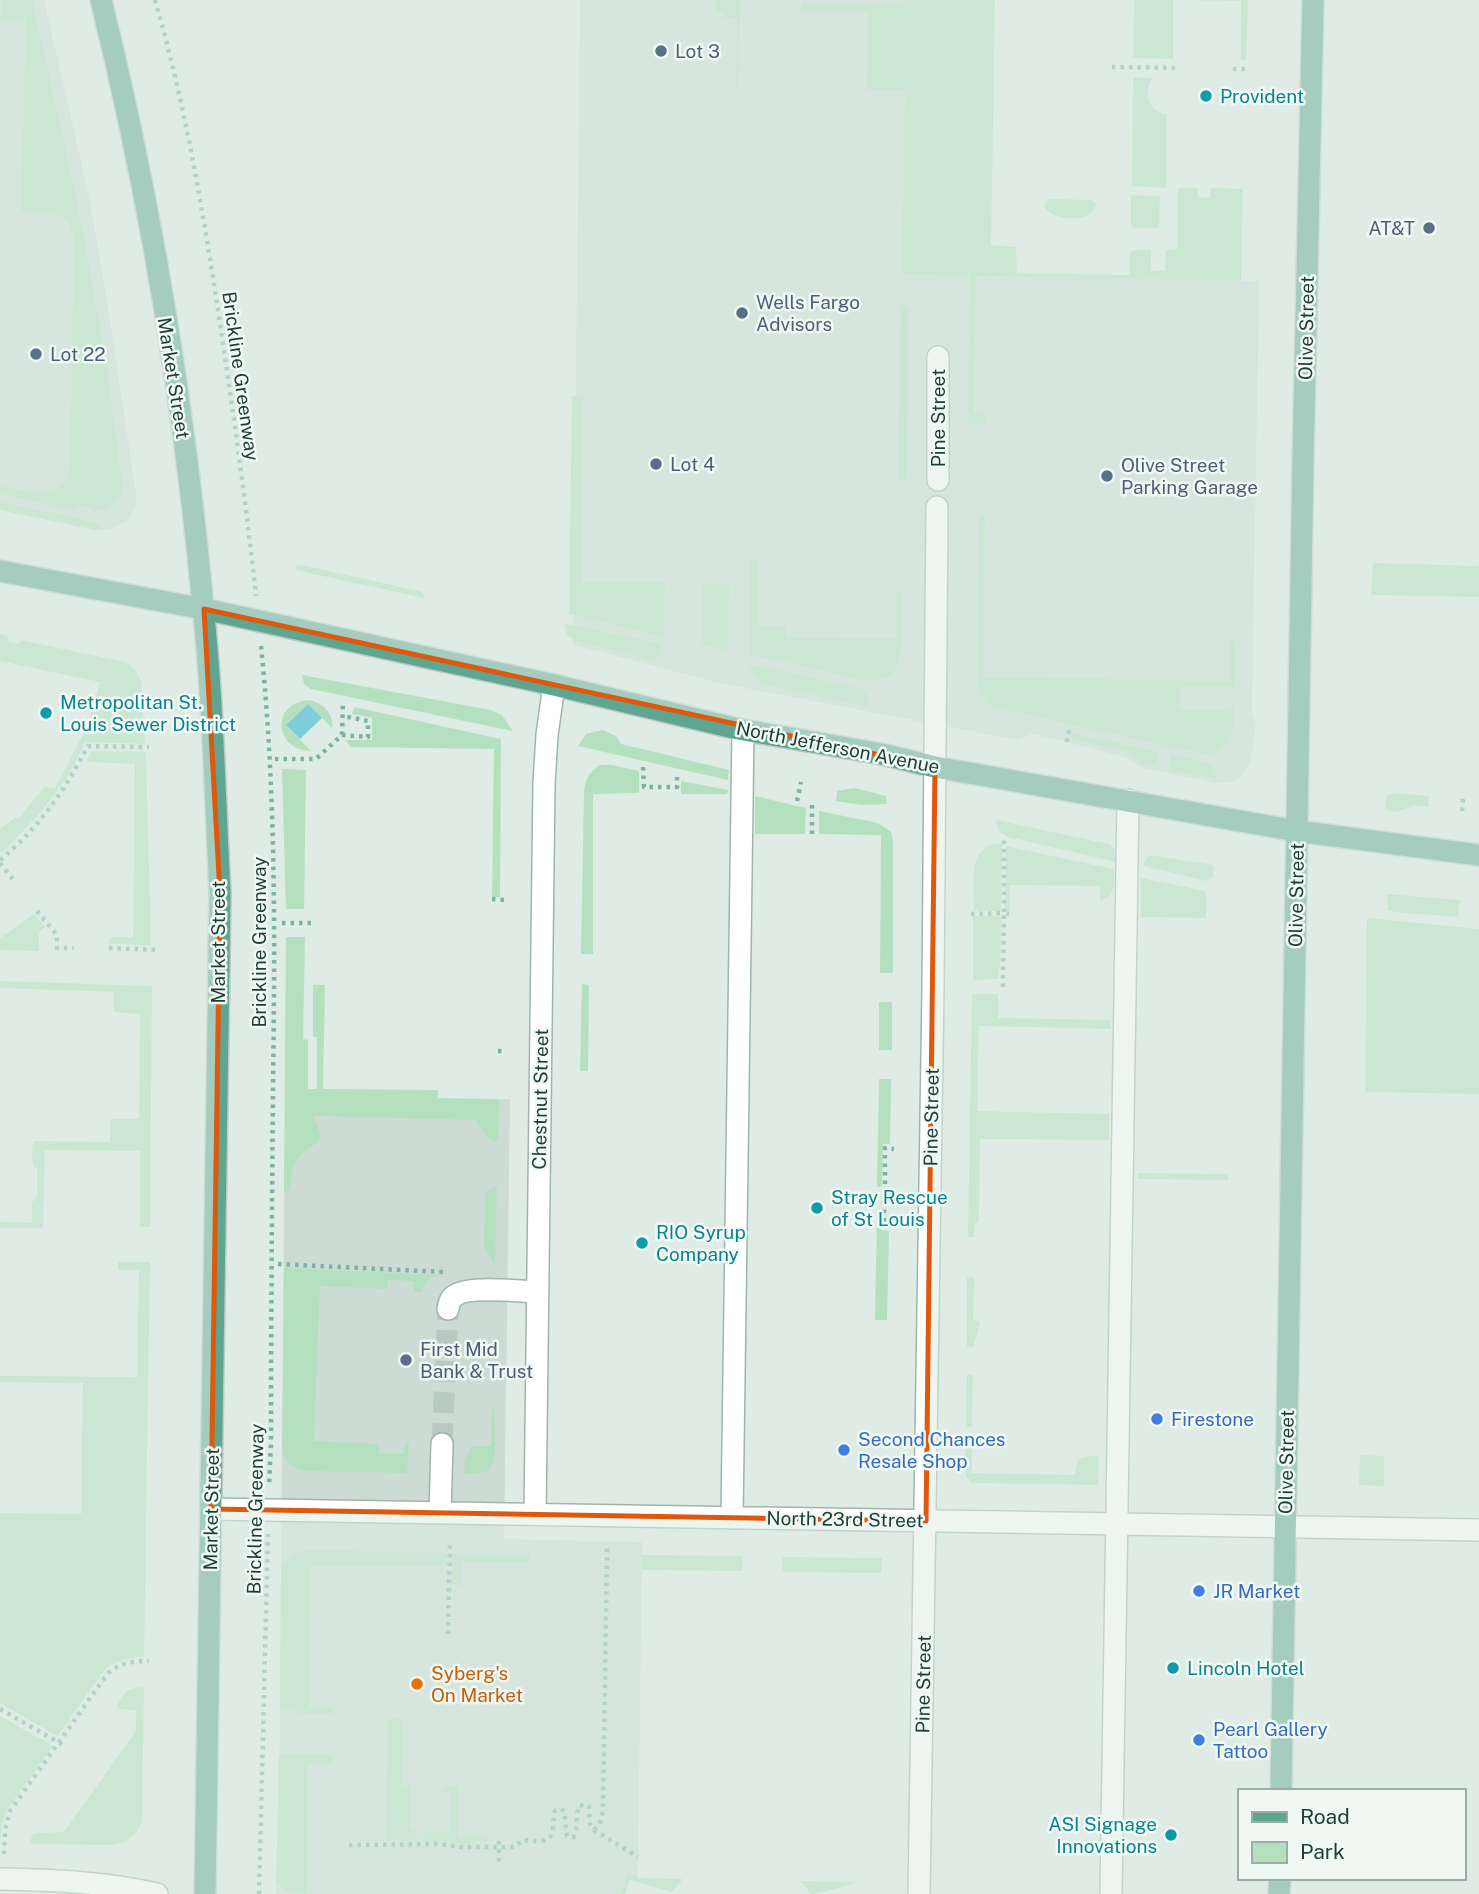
<svg xmlns="http://www.w3.org/2000/svg" width="1479" height="1894" font-family="'Public Sans',sans-serif">
	<rect width="100%" height="100%" fill="#deece5"/>
	<path fill="#ccdcd4" d="M0,0h44l44,192 18,102 30,200v11l-7,14 -17,10 -16,1 -96,-20z
		M580,0h383l-3,276 299,5 -7,432 4,10 -5,36 -9,17 -11,6 -16,1 -72,-15 -18,-11 -63,-16 -30,-7 -15,6 -293,-56 -151,-39z
		M285,1099h225l-6,440 138,3 -4,333h-12l-6,19h-344l3,-81z"/>
	<path fill="#b4e0bf" d="M2,0h30l40,178 16,82 18,102 17,127c-6,17 -16,19 -32,24l2,-5 -17,-4 -2,6 -74,-16v-8c28,6 63,19 70,-20l4,-225c-4,-33 -26,-29 -53,-30l5,-192h-24z
		M715,0h25l-2,87h-2l2,-69h-14l-1,-7h-7z
		M910,0h85l-4,245 25,2 1,26 112,2 1,-22 5,-3h16v21h14l1,-21 11,-1 1,-61h20v9l12,1 1,-10 32,1 -2,92 -265,-5 -3,136 12,1v11h-17l2,-148 -68,-2 3,-183 -38,-1 1,-78h-67l1,-9 94,1z
		M1134,0h114l-2,60h-5v-59l-68,-1v59l-40,-1z
		M1133,77l19,1c-9,15 -4,34 15,36l-1,74 -34,-2z
		M1131,195l29,1 -1,32h-26l-2,-4z
		M1051,199l41,1 4,4c-2,20 -45,18 -52,2l2,-5z
		M901,306h7l-1,174 -9,-1z
		M572,396l11,1 -2,185 84,1 -1,54 -95,-23z
		M0,502l86,18 9,3 7,6 -6,1 -96,-20z
		M979,516h6l-2,161 246,4 1,-40h5v46h-55l-1,19 2,4 48,1 5,-6c-1,23 0,49 -30,49l-211,-47 -7,-4 -8,-18z
		M750,559h9v67l27,1v10l110,2 1,-45 4,-1c0,17 3,67 -6,78 -8,9 -21,9 -32,9l-114,-26z
		M1373,563l106,3v31l-108,-2z
		M297,564l126,28 1,6 -129,-28z
		M703,584l26,1 -1,65 -26,-6z
		M564,623l97,21 -1,6 -4,8 -8,2 -72,-19c-9,-4 -11,-9 -12,-18z
		M0,634l8,2v6l11,2 2,-4 104,22c9,5 13,11 16,20l4,62 -60,-2c-20,47 -48,75 -83,111l-2,-2v-22l16,-12 2,2 26,-32 11,1 32,-61 13,-45 -100,-21z
		M750,664l113,25 4,6 1,12 -106,-23c-8,-6 -10,-11 -12,-20z
		M302,675l189,35 11,5 11,16 -202,-42 -7,-5z
		M307,700c16,2 24,11 26,26l-1,2 -24,-24 -22,21 25,26c-37,-1 -40,-46 -4,-51z
		M354,707l147,32 -1,158h-8l2,-148 -143,-2 -6,-7h27v-22l-20,-4z
		M603,730l13,6 5,8 108,26 -1,10 -150,-34 8,-12z
		M1073,733l85,19 -2,14 -17,-2v-5l-13,-8 -54,-11z
		M92,751l54,1 5,194 -42,-3 3,-6h21l2,-173 -50,-2z
		M1171,755c10,2 36,5 42,12 3,4 3,8 3,12l-48,-9z
		M600,765h12l27,6v22l-46,1v160h-12l3,-162c1,-13 5,-20 16,-27z
		M282,769l24,1 -2,139h-18z
		M681,781l47,9 -1,4h-46z
		M854,788l32,8 1,8 -26,1 -25,-4 1,-10z
		M1392,793l37,3 -1,11 -14,-2 -16,7 -13,-2 1,-14z
		M755,796l51,12 -1,26h-50z
		M819,811l59,12 13,9 2,9v132h-13l1,-138 -62,-1z
		M996,820l113,24 5,5 2,13 -108,-25c-8,-4 -11,-7 -12,-17z
		M993,844h9l-1,67h-27c0,-22 -7,-60 19,-67z
		M1006,846l108,23c0,15 2,27 -14,32v-15l-90,-1 -1,26h-4z
		M1151,855l62,10v12l-7,4 -63,-15 3,-8z
		M1141,878l65,13v27l-65,-1z
		M1387,894l73,6 -2,17 -65,-5 -5,-2z
		M34,914l11,13 -6,6v18l-39,-1v-12z
		M973,916h28l-1,53h-2v10l-25,1z
		M1367,918l112,11v165l-114,-2z
		M286,937h19l-2,102 5,1v49h9v-52h-4v-52h12l-2,104 115,1v8l61,1 -1,42c-13,-2 -16,-11 -23,-21l-161,-4 6,19 -1,7c-23,13 -27,22 -29,48l-6,2z
		M0,981l152,5 -2,241h-10v-76l-95,-1 -2,78h-43v-6l32,1v-21l5,-5v-29l-3,-1c-3,-7 -3,-19 0,-26l76,1v-20l2,-3h27l1,-105 -26,-2 -1,-20 -113,-4z
		M582,984l7,1 -1,86h-8z
		M972,994h26v24l113,2v9l-132,-3 -2,85 132,3v26l-129,-1 -1,81 -1,3h-3l-1,14h-6z
		M879,1002h13v48h-13z
		M879,1079h12l-1,65h-7l-1,42 -5,1z
		M1137,1173l91,1v6l-91,-1z
		M497,1187l-2,78 -11,-19 1,-52 6,-6z
		M877,1215h4v15l8,1 -2,89h-12z
		M118,1262h32l-6,395 -20,2 -17,8 -50,69 -57,-33v-190l81,1 2,-131 -83,-1v-6l137,1 2,-107h-21z
		M284,1268l154,7c-9,4 -14,7 -16,17h-8v-11l-26,-1 -1,9 -67,-3 -6,155 65,3v9l25,1 1,-11h4l-2,30 -102,-2c-12,-3 -18,-7 -23,-19z
		M967,1277l7,1 -1,42 6,1 1,2 -7,24h-6z
		M967,1375h6l-1,52h-6z
		M494,1409c0,14 6,55 -7,62 -6,4 -16,2 -23,3l1,-14 7,-14h19l1,-36z
		M965,1448h7v25l103,2c2,-19 5,-19 24,-19l-1,29 -127,-2 -5,-7z
		M1360,1455l24,1v30l-25,-1z
		M312,1550l134,3v13l-135,-1 -2,142 22,1 2,3 -1,3 -34,-1 -18,-8 1,-138c9,-13 16,-15 31,-17z
		M452,1553h77v10l-67,-1 -1,24 -9,-1z
		M642,1555l101,1 -1,15 -100,-1z
		M782,1557l100,1 -1,15 -98,-1z
		M144,1687l-2,134c-6,16 -15,22 -32,24l-80,-1 2,-9 3,-2 29,-1 72,-101v-21l-18,-1 -1,-3c8,-14 10,-18 27,-19z
		M0,1716l53,30 -48,67 -4,17 -1,13z
		M388,1718l15,1 -1,66 9,1 -1,43 6,1v10l-30,-1z
		M329,1754l4,6 -3,3h-23v131l-17,-1 -14,-9 3,-129z
		M444,1786h14v50l31,1 -1,4h-13l-1,3c-17,0 -32,-4 -50,-3v-9l26,-1 1,-39h-7z
		M626,1875h12v3l45,1 -11,13 -42,-12 -5,14h-5z
		M801,1881l57,1c-14,3 -35,12 -47,12z"/>
	<path fill="#7fcdd8" d="M308,704l14,14 -22,21 -14,-14z"/>
	<g fill="none" stroke-linecap="round" stroke-linejoin="round">
		<path stroke="#b8c9c2" stroke-width="21" stroke-dasharray="21 10" stroke-linecap="butt" d="M442,1444l6,-135"/>
		<g stroke="#a1b4ac" stroke-width="24">
			<path id="minor" d="M938,480v-123
				M448,1309c1,-6 2,-11 8,-14 13,-9 63,-4 81,-3
				M211,1509l1268,21
				M440,1513l2,-69
				M535,1514l9,-731 3,-48 7,-50
				M732,1518l11,-788
				M0,1879c53,1 105,3 157,15
				M919,1894l14,-904 4,-483
				M1111,1894l17,-1094"/>
		</g>
		<g stroke="#c0c9c6" stroke-width="24">
			<path id="major" d="M101,0c49,198 83,403 102,606 10,95 12,191 17,287l-15,1001
				M0,571l204,38 350,76 184,44 144,25 53,13 362,64 182,24
				M1281,1791l22,-1331 10,-460
				M1279,1894l1,-16"/>
		</g>
		<path stroke="#7bb3a0" stroke-width="4.5" stroke-dasharray="3.5 5" stroke-linecap="butt" d="M155,0c30,104 48,210 64,317 14,93 27,185 37,279
			M1112,67l67,1
			M1233,69h17
			M261,646c15,146 14,294 12,441 -1,118 -2,237 -2,356l-2,44
			M342,735l26,2v-16l-25,-5
			M1067,742l2,-13
			M275,759h41l26,-24 1,-34
			M643,767l1,20h33v-12
			M797,801l4,-19
			M1462,811l1,-14
			M812,834v-29
			M0,860c41,-34 63,-68 88,-114l61,1
			M0,863l16,20
			M492,899l12,1
			M37,911l20,24v13h17
			M971,914l33,-1v-73
			M282,923h31
			M109,948l47,2
			M1003,987l1,-74 5,1
			M498,1051h4
			M884,1201v25h9
			M885,1201v-53l9,1
			M278,1264l166,8
			M448,1634l2,-89
			M0,1709l63,36
			M594,1830l7,-9 2,-11 4,-262
			M499,1841v25
			M349,1845l91,-1 20,3h55l8,-7c12,1 28,5 30,-11 1,-7 0,-11 2,-18l6,-2 3,2 3,25 6,1c7,-9 1,-22 7,-32l9,1 1,18 4,6 44,27
			M4,1854l1,-24 5,-19 98,-138c13,-10 24,-12 41,-12
			M259,1894l9,-360"/>
		<use href="#minor" stroke="#fff" stroke-width="21"/>
		<use href="#major" stroke="#5ea691" stroke-width="21"/>
	</g>
	<path d="M0 0H1479V1894H0ZM204,609l731,158 -9,754 -715,-12 9,-616z" fill="#deece5" fill-opacity=".55" fill-rule="evenodd"/>
	<path fill="none" stroke="#de580e" stroke-width="5" stroke-linejoin="round" d="M204,609l731,158 -9,754 -715,-12 9,-616z"/>
	<g fill="#5c6f8a" stroke="#eff8f3" stroke-width="2.5">
		<circle cx="661" cy="51" r="7"/>
		<circle cx="1429" cy="228" r="7"/>
		<circle cx="742" cy="313" r="7"/>
		<circle cx="36" cy="354" r="7"/>
		<circle cx="656" cy="464" r="7"/>
		<circle cx="1107" cy="476" r="7"/>
		<circle cx="406" cy="1360" r="7"/>
	</g>
	<g fill="#0f9aa8" stroke="#eff8f3" stroke-width="2.5">
		<circle cx="1206" cy="96" r="7"/>
		<circle cx="46" cy="713" r="7"/>
		<circle cx="817" cy="1208" r="7"/>
		<circle cx="642" cy="1243" r="7"/>
		<circle cx="1173" cy="1668" r="7"/>
		<circle cx="1171" cy="1835" r="7"/>
	</g>
	<g fill="#3f7fe0" stroke="#eff8f3" stroke-width="2.5">
		<circle cx="1157" cy="1419" r="7"/>
		<circle cx="844" cy="1450" r="7"/>
		<circle cx="1199" cy="1591" r="7"/>
		<circle cx="1199" cy="1740" r="7"/>
	</g>
	<circle fill="#e8710a" stroke="#eff8f3" stroke-width="2.5" cx="417" cy="1684" r="7"/>
	<g text-anchor="middle" dominant-baseline="central" stroke-width="5" stroke-linejoin="round" paint-order="stroke">
		<g font-size="19" fill="#4e5e75" stroke="#eff8f3" text-anchor="start">
			<text x="675" y="51">Lot 3</text>
			<text x="1415" y="228" text-anchor="end">AT&amp;T</text>
			<text x="756" y="302">Wells Fargo<tspan x="756" dy="22">Advisors</tspan></text>
			<text x="50" y="354">Lot 22</text>
			<text x="670" y="464">Lot 4</text>
			<text x="1121" y="465">Olive Street<tspan x="1121" dy="22">Parking Garage</tspan></text>
			<text x="420" y="1349">First Mid<tspan x="420" dy="22">Bank &amp; Trust</tspan></text>
		</g>
		<g font-size="19" fill="#0d838f" stroke="#eff8f3" text-anchor="start">
			<text x="1220" y="96">Provident</text>
			<text x="60" y="702">Metropolitan St.<tspan x="60" dy="22">Louis Sewer District</tspan></text>
			<text x="831" y="1197">Stray Rescue<tspan x="831" dy="22">of St Louis</tspan></text>
			<text x="656" y="1232">RIO Syrup<tspan x="656" dy="22">Company</tspan></text>
			<text x="1187" y="1668">Lincoln Hotel</text>
			<text x="1157" y="1824" text-anchor="end">ASI Signage<tspan x="1157" dy="22">Innovations</tspan></text>
		</g>
		<g font-size="19" fill="#1e3d34" stroke="#eff8f3">
			<text transform="translate(1306 328) rotate(-89)">Olive Street</text>
			<text transform="translate(241 376) rotate(82)">Brickline Greenway</text>
			<text transform="translate(174 378) rotate(81)">Market Street</text>
			<text transform="translate(938 418) rotate(-90)">Pine Street</text>
			<text transform="translate(838 747) rotate(11)">North Jefferson Avenue</text>
			<text transform="translate(1296 895) rotate(-89)">Olive Street</text>
			<text transform="translate(218 942) rotate(-90)">Market Street</text>
			<text transform="translate(259 942) rotate(-90)">Brickline Greenway</text>
			<text transform="translate(540 1099) rotate(-89)">Chestnut Street</text>
			<text transform="translate(931 1117) rotate(-89)">Pine Street</text>
			<text transform="translate(1286 1462) rotate(-89)">Olive Street</text>
			<text transform="translate(211 1509) rotate(-89)">Market Street</text>
			<text transform="translate(255 1509) rotate(-89)">Brickline Greenway</text>
			<text transform="translate(845 1519) rotate(1)">North 23rd Street</text>
			<text transform="translate(923 1684) rotate(-89)">Pine Street</text>
		</g>
		<g font-size="19" fill="#366cbe" stroke="#eff8f3" text-anchor="start">
			<text x="1171" y="1419">Firestone</text>
			<text x="858" y="1439">Second Chances<tspan x="858" dy="22">Resale Shop</tspan></text>
			<text x="1213" y="1591">JR Market</text>
			<text x="1213" y="1729">Pearl Gallery<tspan x="1213" dy="22">Tattoo</tspan></text>
		</g>
		<g font-size="19" fill="#c56008" stroke="#eff8f3" text-anchor="start">
			<text x="431" y="1673">Syberg's<tspan x="431" dy="22">On Market</tspan></text>
		</g>
	</g>
	<rect x="1238" y="1789" width="228" height="91" fill="#eff8f3" stroke="#9bada7" stroke-width="2"/>
	<rect x="1252" y="1812" width="35" height="10" fill="#5ea691" stroke="#9bada7" stroke-width="2"/>
	<text x="1300" y="1824" font-size="21" fill="#1e3d34">Road</text>
	<rect x="1252" y="1842" width="35" height="21" fill="#b4e0bf" stroke="#9bada7" stroke-width="2"/>
	<text x="1300" y="1859" font-size="21" fill="#1e3d34">Park</text>
</svg>
